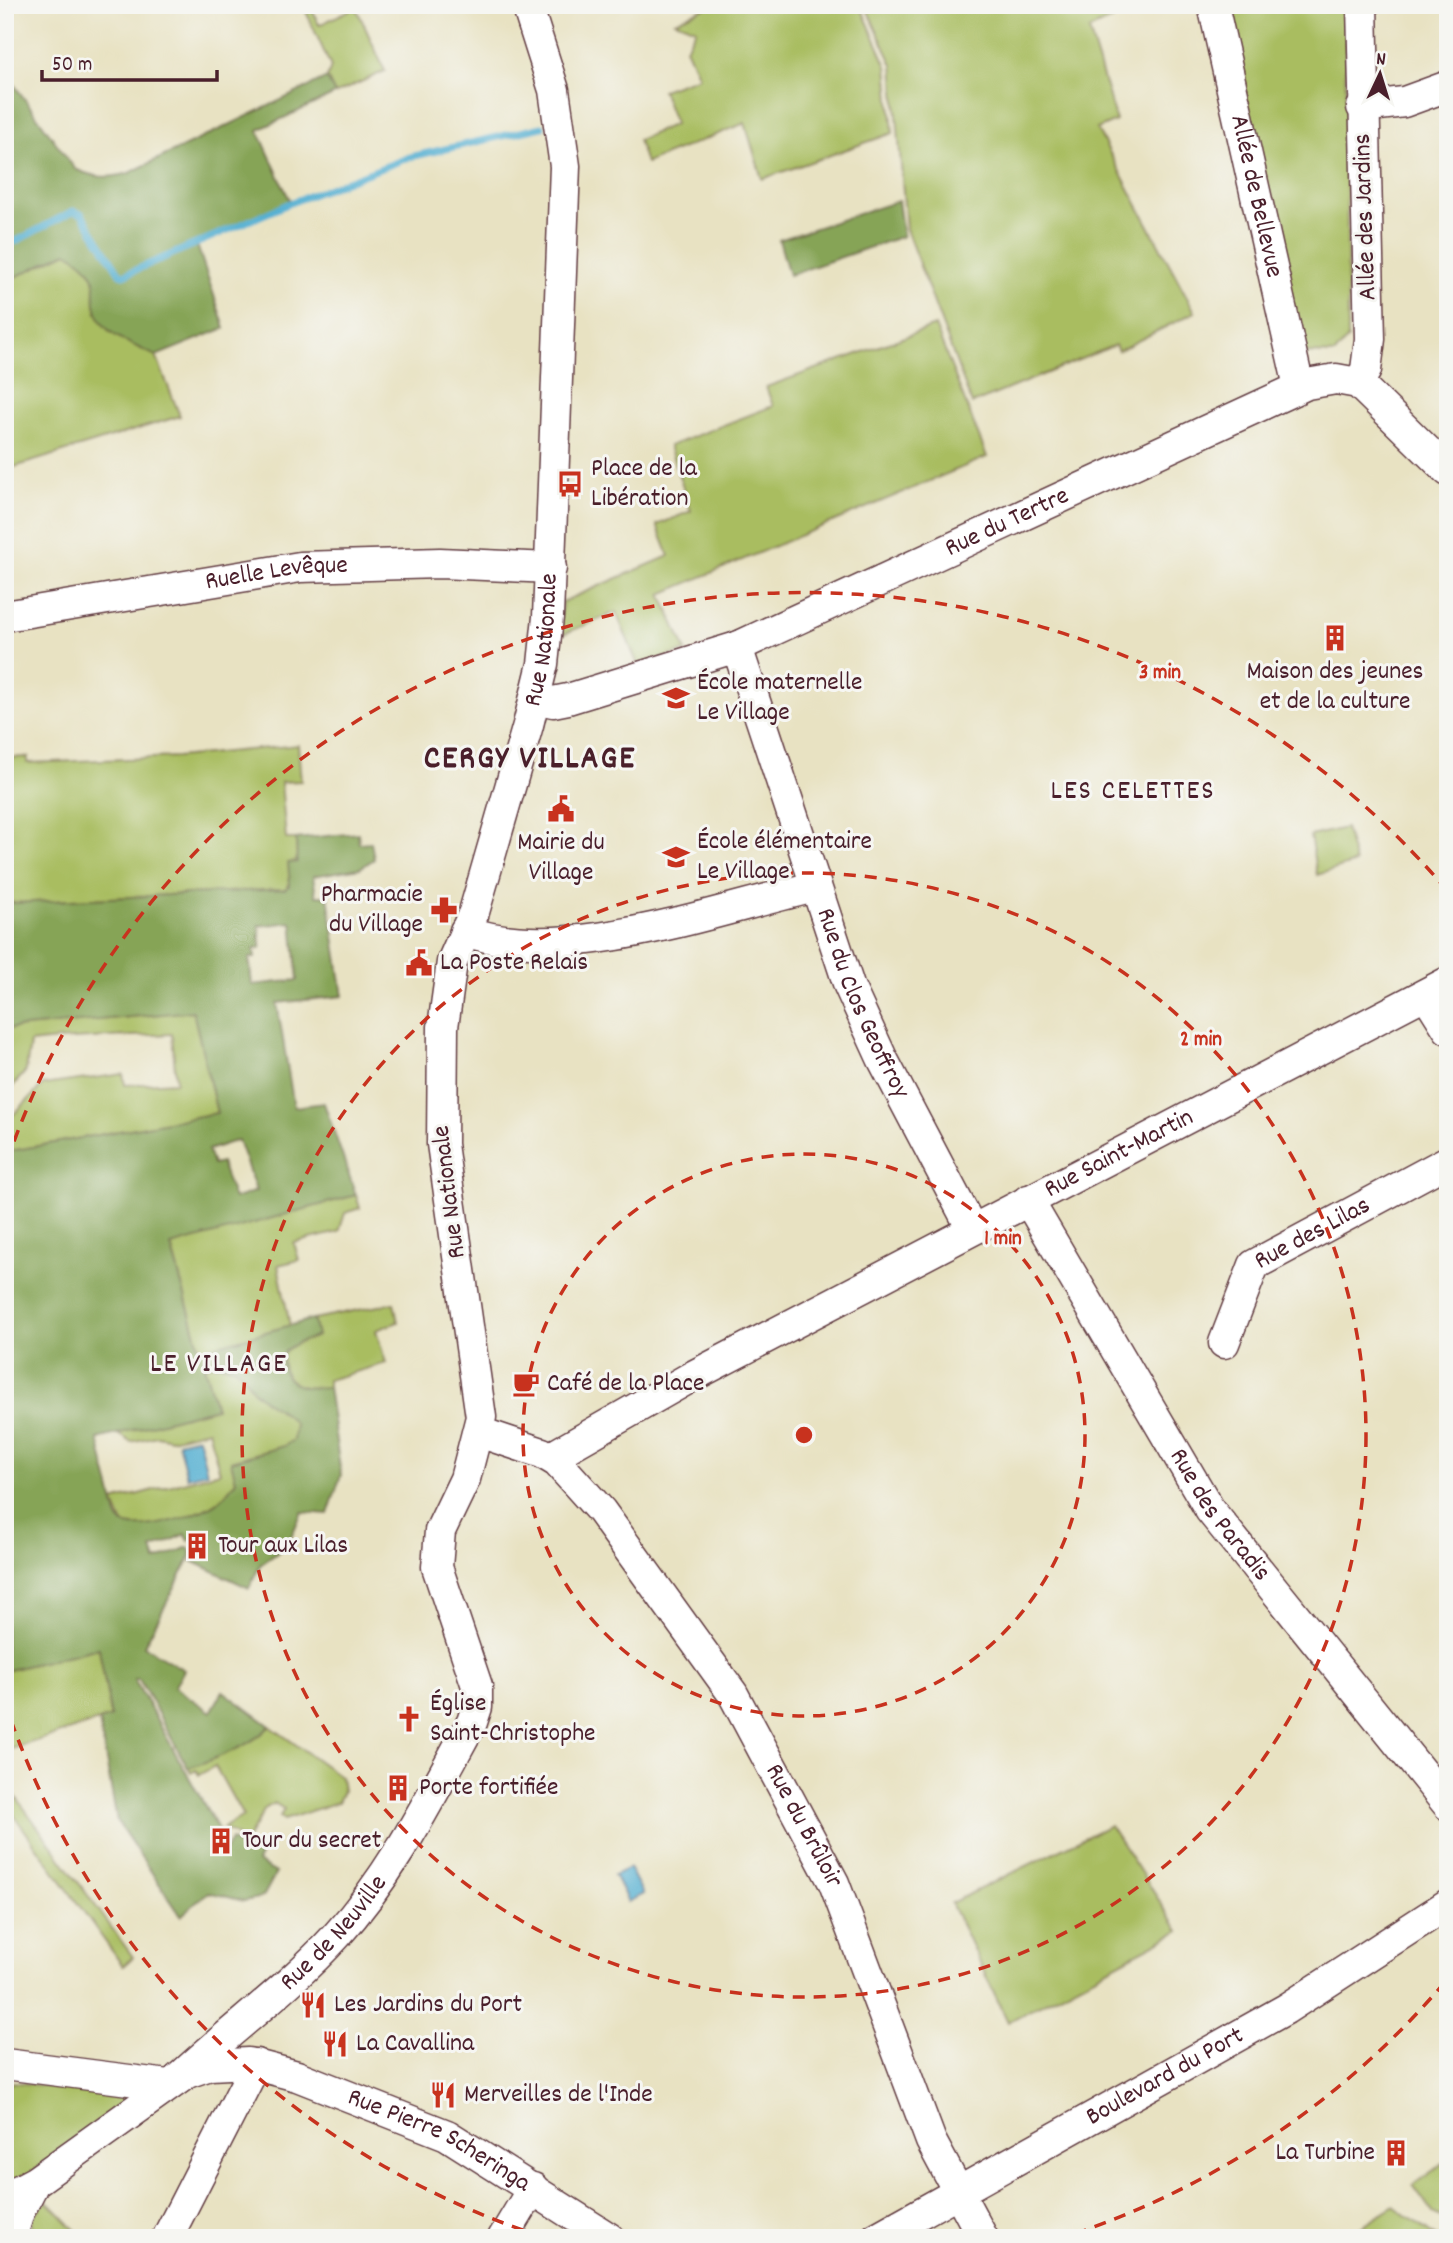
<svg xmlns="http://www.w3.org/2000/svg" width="1453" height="2243" font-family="Dekko,sans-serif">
	<rect width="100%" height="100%" fill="#f6f6f2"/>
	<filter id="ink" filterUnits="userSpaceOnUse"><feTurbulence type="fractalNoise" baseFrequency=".0143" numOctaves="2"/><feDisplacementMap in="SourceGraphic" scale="14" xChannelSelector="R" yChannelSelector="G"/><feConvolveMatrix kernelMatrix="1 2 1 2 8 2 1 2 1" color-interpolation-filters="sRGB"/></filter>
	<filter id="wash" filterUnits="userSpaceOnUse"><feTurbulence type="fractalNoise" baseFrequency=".00686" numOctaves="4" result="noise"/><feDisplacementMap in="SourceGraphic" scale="28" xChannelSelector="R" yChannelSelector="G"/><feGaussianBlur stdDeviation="1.57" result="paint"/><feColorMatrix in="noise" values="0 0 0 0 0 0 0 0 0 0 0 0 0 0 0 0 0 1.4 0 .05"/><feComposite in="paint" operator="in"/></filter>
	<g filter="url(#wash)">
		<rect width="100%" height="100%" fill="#e8e2c2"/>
		<path fill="#a9bd61" stroke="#7a6e46" stroke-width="2" d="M303,5h7l9,20 37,-18 29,64 -50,23 -8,-16 4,-11z
			M711,5h149l27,61 6,67 -131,46 -17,-56 -99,40 -8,-23 37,-16 -13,-34 37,-13 -13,-29 10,-19 -21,-8z
			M865,5h277l-53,25 27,91 -19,8 98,183 -77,39 -3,-6 -143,59 -66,-175 -13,-164z
			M1225,5h120l3,333 -13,16 -35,-1z
			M67,252l17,10 12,19 -1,15 14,35 47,25 24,60 -175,54v-188z
			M935,326l52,131 -326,137 25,57 -48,14 -22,-53 -57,24 3,-34 107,-46 -12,-31 34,-14 -22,-65 104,-40 -7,-19z
			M298,745l3,36 -20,1 5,57h10c1,16 3,39 -11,50l-271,14 -9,-2v-143l23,-1 -1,6 150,-6z
			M1345,828l10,35 -38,12 -7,-39z
			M193,1011l24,102 -212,39v-29l38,-38 80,-11 2,11 51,-3 -4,-48c-48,3 -95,3 -142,9l-4,28 -21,24v-66z
			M356,1195l4,13 -15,5 -6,19 -45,11 5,17 -21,5 12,61 -90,24 -29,-105z
			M394,1303l4,19 -22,8 10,33 -58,17v7c-18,2 -41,2 -45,-21 -1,-5 -1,-12 3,-16 6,-7 22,-10 31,-14l-4,-17z
			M221,1364c27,5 21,16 38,31 11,11 26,16 36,28l-2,17 -9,6 -53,15 5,20c-4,5 -9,12 -14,17 -17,17 -77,34 -99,26l-10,-23 107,-29 -12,-42 -37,9 -14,-3 -26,6 -14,-9 99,-25 -12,-42z
			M99,1648l12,69 -106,34v-80z
			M270,1726l71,51 2,14 -5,11 -54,18 -4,-3 4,-8 -10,-6 -9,6 -19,32 -23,-13 20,-12 -28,-50 -16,9 -3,-5 -5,3 -3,-5c26,-9 63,-22 82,-42z
			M5,1782l128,175 -10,9 -118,-163z
			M1110,1825l69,106 -171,91 -57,-119z
			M13,2082l114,14 1,3 -123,95v-105z
			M1448,2160v61l-15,-8 -20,-28z
			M47,2201l36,37h-52l1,-22z
			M1394,2206l43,32h-92z"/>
		<path fill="#86a457" stroke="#686241" stroke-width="2" fill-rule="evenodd" d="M8,76l67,93c20,9 33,10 54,4l198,-95 8,16 -77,36 33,73 -94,42 28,83 -69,28c-18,-9 -45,-18 -55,-35 -18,-30 13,-41 -34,-69l-62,30v-205z
			M898,201l5,35 -114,39 -10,-35z
			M358,833l1,10 12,-1 3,17 -14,9 -47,8 3,20h12l15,100 -66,7 17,104 30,-4 32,92 -185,51 29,104 113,-31 4,17c-9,4 -24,7 -31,14 -4,4 -4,11 -3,16 4,23 27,23 45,21l13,88 -13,39 -26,-2 -15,34 -27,19 -11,23 -57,-27 3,-6 10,-4 1,-7 -4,-6 -9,-1 -4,4 -3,-7 -34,15 4,12 32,-14 4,7 -48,92 40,24 -10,17 37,25 12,-21 47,35c-18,20 -56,33 -82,42l-49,-89h-5l85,152 -8,6 1,10 13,3 6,-10 29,16 -3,6 19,11 -13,24 -19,4 -36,-9 -27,24 -64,-95 -18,-100 12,-4 -12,-69 -94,23v-519l212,-39 -24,-102 -188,18v-128l9,2 271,-14 5,-4 -2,-22 9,-1 -1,-23zM292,922l6,58 -46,5 -3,-27h6l-1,-9 7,-1 -2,-22zM238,1140l18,51 -22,8 -13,-36 -8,2 -5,-15zM221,1364c27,5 21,17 38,32 11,10 26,15 36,28l-2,16 -9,6 -53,15 5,20c-5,5 -9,13 -14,17 -17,17 -77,34 -99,26l-6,-8 -19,-77 118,-31 -12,-42z"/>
		<path fill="#52afd1" stroke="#4e677e" stroke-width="2" d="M198,1437l9,35 -20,5 -9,-35z
			M629,1868l14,26 -15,8 -14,-27z"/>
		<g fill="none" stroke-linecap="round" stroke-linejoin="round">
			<path stroke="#52afd1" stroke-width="7" d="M5,247l68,-36 9,3 38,60 4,1 166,-72 120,-46 132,-30"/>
		</g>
	</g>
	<g filter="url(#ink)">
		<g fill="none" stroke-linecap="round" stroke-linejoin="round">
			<g stroke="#623c42" stroke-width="33">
				<g id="minor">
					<path id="s1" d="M1213,5l86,382"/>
					<path d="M1362,107l42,-5 44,-16"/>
					<path d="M1358,383l8,-13 4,-31 -8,-334"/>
					<path id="s2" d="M5,616l295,-49 140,-4 111,5"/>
					<path id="s3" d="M737,647l112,339 33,72 90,171"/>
					<path id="s4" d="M535,698l18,4 15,-3 169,-52 570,-263 29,-5 22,4 90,88"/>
					<path d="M465,931c101,35 248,-21 350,-44"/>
					<path d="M1426,994l22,35"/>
					<path id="s5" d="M1028,1200l182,310 238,295"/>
					<path id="s6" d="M1224,1343l30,-78 194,-104"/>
					<path id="s7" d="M479,1432l63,21 15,9 44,49 132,183 101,189 97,258 52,97"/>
					<path id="s8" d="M551,1457l140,-80 757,-395"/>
					<path d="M5,2064l163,21"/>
					<path id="s9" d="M178,2079c52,-49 111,-91 159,-144 57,-63 94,-139 135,-213l5,-15v-21l-40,-119 3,-36 25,-52 16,-62 -39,-273 1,-117 9,-65 22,-50 54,-187 15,-61 5,-47 17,-451 -11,-76 -27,-85"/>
					<path id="s10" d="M5,2204l14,-14 17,-9 151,-108 23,-8 38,-2 49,13 150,59 162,103"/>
					<path d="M11,2238l8,-26 13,-25"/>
					<path d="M167,2238l89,-174"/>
					<path d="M503,2238l30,-50"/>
					<path id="s11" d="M876,2238l410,-229 162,-105"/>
				</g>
			</g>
			<use href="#minor" stroke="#fff" stroke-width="30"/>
		</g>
	</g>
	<g fill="none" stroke="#c8321e" stroke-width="3.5" stroke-dasharray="12 9">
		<circle cx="804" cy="1435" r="281"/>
		<circle cx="804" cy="1435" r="562"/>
		<path d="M1445 1982A843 843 0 0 1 1065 2237M543 2237A843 843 0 0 1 7 1709M7 1161A843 843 0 0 1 1445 888"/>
	</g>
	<defs>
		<g id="bus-bare" transform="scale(2.1)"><path d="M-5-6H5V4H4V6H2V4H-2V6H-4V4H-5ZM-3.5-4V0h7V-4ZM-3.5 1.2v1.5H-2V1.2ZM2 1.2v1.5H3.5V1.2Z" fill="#c8321e" stroke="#f6f6f2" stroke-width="2.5" paint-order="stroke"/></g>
		<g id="building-bare" transform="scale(2.1)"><path d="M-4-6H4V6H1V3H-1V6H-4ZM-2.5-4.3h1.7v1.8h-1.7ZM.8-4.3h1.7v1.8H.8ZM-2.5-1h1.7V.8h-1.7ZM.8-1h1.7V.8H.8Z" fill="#c8321e" stroke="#f6f6f2" stroke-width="2.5" paint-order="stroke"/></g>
		<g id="school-bare" transform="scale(2.1)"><path d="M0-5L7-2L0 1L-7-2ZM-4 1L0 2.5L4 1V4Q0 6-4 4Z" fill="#c8321e" stroke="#f6f6f2" stroke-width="2.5" paint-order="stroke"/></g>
		<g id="civic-bare" transform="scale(2.1)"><path d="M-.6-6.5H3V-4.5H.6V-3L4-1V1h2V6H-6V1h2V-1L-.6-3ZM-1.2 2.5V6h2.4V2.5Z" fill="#c8321e" stroke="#f6f6f2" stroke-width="2.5" paint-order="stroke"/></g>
		<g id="pharmacy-bare" transform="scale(2.1)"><path d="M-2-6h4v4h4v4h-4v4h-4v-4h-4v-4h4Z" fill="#c8321e" stroke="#f6f6f2" stroke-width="2.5" paint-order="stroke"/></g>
		<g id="cafe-bare" transform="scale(2.1)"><path d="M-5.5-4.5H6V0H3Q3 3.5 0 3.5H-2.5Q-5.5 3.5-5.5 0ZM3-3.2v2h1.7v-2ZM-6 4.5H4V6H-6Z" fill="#c8321e" stroke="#f6f6f2" stroke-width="2.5" paint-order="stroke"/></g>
		<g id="church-bare" transform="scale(2.1)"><path d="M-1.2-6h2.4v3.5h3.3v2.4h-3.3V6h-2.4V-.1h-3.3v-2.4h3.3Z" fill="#c8321e" stroke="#f6f6f2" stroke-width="2.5" paint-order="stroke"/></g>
		<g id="restaurant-bare" transform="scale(2.1)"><path d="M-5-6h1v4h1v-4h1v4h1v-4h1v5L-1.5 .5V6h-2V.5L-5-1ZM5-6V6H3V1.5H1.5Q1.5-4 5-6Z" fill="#c8321e" stroke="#f6f6f2" stroke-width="2.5" paint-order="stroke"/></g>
	</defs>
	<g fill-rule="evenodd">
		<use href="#bus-bare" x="570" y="484"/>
		<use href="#building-bare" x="1335" y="638"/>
		<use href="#school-bare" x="676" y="698"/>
		<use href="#civic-bare" x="561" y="809"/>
		<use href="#school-bare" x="676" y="857"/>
		<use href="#pharmacy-bare" x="444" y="910"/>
		<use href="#civic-bare" x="419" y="963"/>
		<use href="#cafe-bare" x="526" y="1384"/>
		<use href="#building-bare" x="197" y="1546"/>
		<use href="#church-bare" x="409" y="1719"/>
		<use href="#building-bare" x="398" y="1788"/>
		<use href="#building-bare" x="221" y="1841"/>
		<use href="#restaurant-bare" x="313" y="2005"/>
		<use href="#restaurant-bare" x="335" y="2044"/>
		<use href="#restaurant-bare" x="443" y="2095"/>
		<use href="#building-bare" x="1396" y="2153"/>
	</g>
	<g text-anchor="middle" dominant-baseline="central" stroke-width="6" stroke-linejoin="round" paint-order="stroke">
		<g font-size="26" fill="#4a1f2b" stroke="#f6f6f2">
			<text stroke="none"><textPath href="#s1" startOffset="196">Allée de Bellevue</textPath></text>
			<text transform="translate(1366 217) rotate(-92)">Allée des Jardins</text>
			<text stroke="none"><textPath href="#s4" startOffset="508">Rue du Tertre</textPath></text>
			<text stroke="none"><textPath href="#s2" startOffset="275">Ruelle Levêque</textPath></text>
			<text stroke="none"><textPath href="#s9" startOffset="1582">Rue Nationale</textPath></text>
			<text stroke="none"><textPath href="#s3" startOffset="378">Rue du Clos Geoffroy</textPath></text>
			<text stroke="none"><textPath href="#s8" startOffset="644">Rue Saint-Martin</textPath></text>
			<text transform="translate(450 1192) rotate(-97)">Rue Nationale</text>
			<text stroke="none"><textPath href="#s6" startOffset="150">Rue des Lilas</textPath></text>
			<text stroke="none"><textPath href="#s5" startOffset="369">Rue des Paradis</textPath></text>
			<text stroke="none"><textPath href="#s7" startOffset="525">Rue du Brûloir</textPath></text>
			<text stroke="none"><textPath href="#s9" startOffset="214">Rue de Neuville</textPath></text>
			<text stroke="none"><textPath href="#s11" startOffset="331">Boulevard du Port</textPath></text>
			<text stroke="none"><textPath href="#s10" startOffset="494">Rue Pierre Scheringa</textPath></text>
		</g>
		<g font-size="26" fill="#4a1f2b" stroke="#f6f6f2" text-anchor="start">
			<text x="591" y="469">Place de la<tspan x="591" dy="30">Libération</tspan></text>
			<text x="1335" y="672" text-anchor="middle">Maison des jeunes<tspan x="1335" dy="30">et de la culture</tspan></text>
			<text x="697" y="683">École maternelle<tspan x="697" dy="30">Le Village</tspan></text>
			<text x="697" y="842">École élémentaire<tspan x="697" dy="30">Le Village</tspan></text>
			<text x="561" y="843" text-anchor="middle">Mairie du<tspan x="561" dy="30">Village</tspan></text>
			<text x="423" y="895" text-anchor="end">Pharmacie<tspan x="423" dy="30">du Village</tspan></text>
			<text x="440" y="963">La Poste Relais</text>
			<text x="547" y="1384">Café de la Place</text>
			<text x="218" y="1546">Tour aux Lilas</text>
			<text x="430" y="1704">Église<tspan x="430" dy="30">Saint-Christophe</tspan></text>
			<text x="419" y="1788">Porte fortifiée</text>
			<text x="242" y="1841">Tour du secret</text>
			<text x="334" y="2005">Les Jardins du Port</text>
			<text x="356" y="2044">La Cavallina</text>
			<text x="464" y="2095">Merveilles de l'Inde</text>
			<text x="1375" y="2153" text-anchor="end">La Turbine</text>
		</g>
		<g font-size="28" letter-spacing="2" fill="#4a1f2b" stroke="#f6f6f2">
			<text x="1133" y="793">LES CELETTES</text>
			<text x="219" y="1366">LE VILLAGE</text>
		</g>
		<g font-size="33" font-weight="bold" letter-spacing="2" fill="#4a1f2b" stroke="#f6f6f2">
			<text x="530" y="760">CERGY VILLAGE</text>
		</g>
	</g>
	<circle cx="804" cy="1435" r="10" fill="#c8321e" stroke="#f6f6f2" stroke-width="3.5"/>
	<g font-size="21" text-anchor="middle" font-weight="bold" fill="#c8321e" stroke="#f6f6f2" stroke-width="6" stroke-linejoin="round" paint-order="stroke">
		<text x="1160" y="678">3 min</text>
		<text x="1201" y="1045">2 min</text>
		<text x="1003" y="1244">1 min</text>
	</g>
	<rect width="1453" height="2243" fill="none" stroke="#f6f6f2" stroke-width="28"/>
	<g transform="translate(1380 74) rotate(4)" stroke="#f6f6f2" stroke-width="5" paint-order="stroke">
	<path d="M0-5L12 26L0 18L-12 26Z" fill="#4a1f2b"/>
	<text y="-10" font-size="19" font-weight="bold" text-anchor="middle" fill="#4a1f2b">N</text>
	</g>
	<path d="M42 70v10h175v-10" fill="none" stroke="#4a1f2b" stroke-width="3.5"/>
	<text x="52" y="70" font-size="21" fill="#4a1f2b" stroke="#f6f6f2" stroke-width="5" paint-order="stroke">50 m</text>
</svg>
